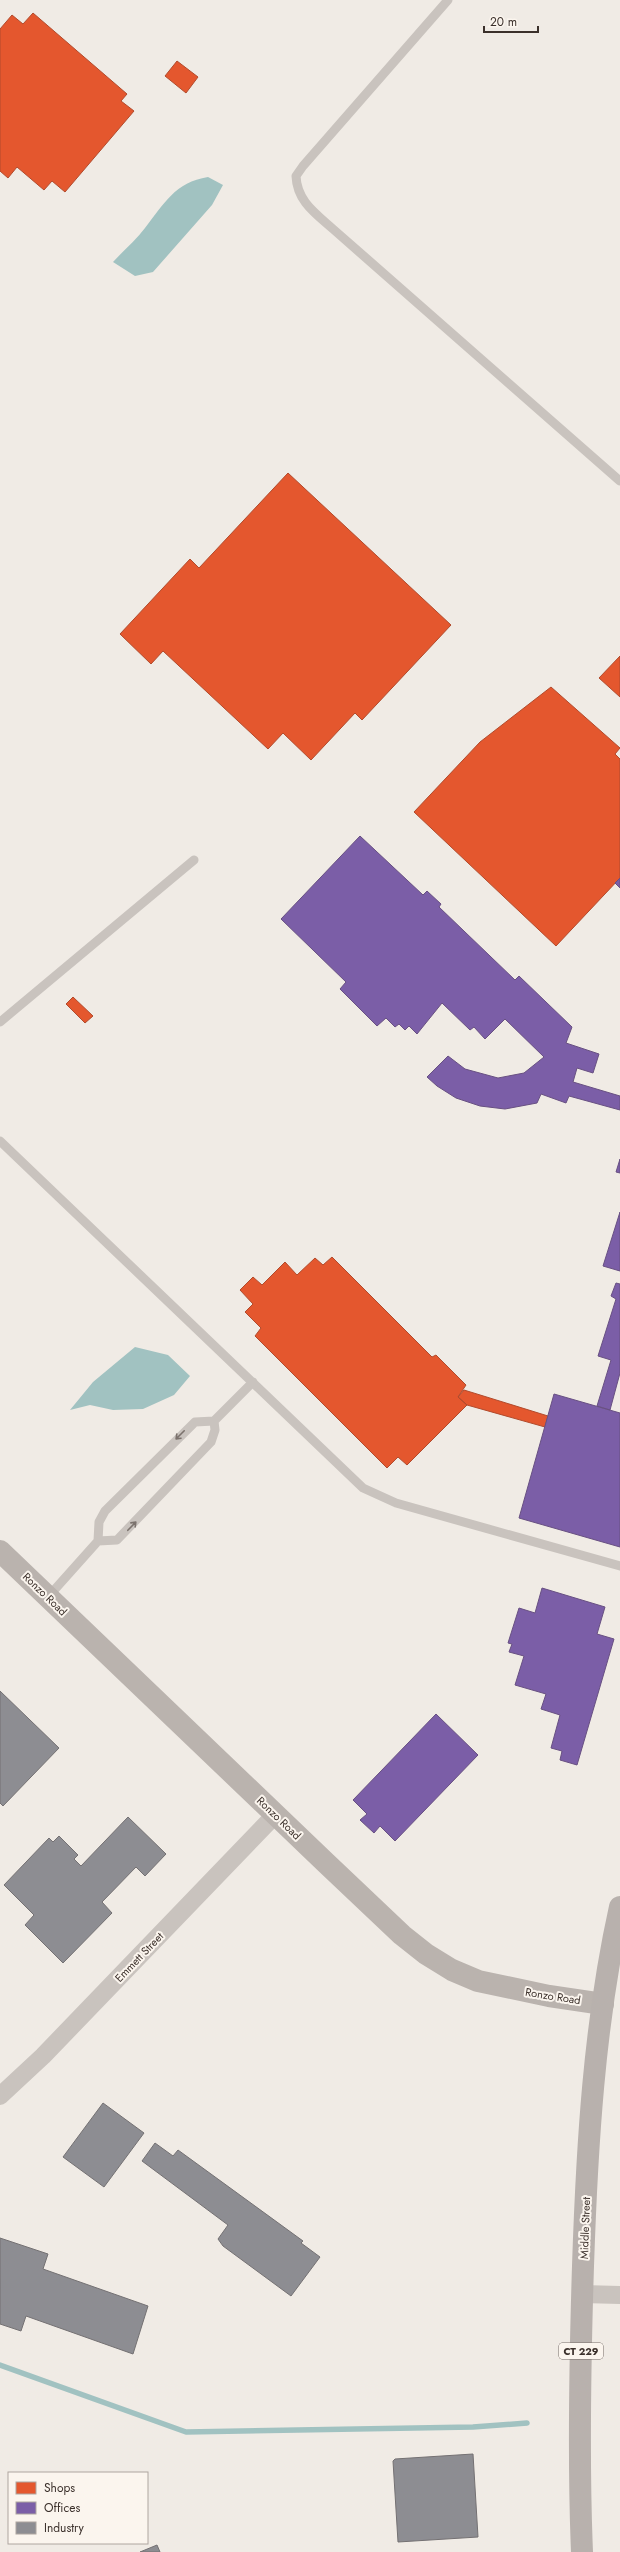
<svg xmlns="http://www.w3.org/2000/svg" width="620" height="2552" font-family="Jost,sans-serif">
	<rect width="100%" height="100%" fill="#f0ebe5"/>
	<path fill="#a1c2c1" d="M208,177l15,8 -11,20 -59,67 -18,4 -22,-14c11,-12 23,-22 32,-34 19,-24 30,-46 63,-51z
		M135,1347l33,8 22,21 -16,19 -31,14 -30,1 -23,-5 -20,5 23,-28z"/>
	<path fill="#e4572e" stroke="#b14b2d" d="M33,13l94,81 -6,7 13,10 -69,81 -13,-11 -8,9 -27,-23 -9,11 -8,-7v-142l12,-14 11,9z
		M177,61l21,16 -12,16 -21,-17z
		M288,473l163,152 -89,95 -7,-7 -44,47 -28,-27 -15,16 -105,-98 -12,13 -31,-30 70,-75 9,9z
		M620,656v41l-21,-19z
		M551,687l69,61 -5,6 5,5v119l-64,68 -142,-134 66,-70z
		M73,997l20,19 -8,7 -19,-19z
		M332,1257l100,100 4,-2 30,30 -8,12 9,8 -60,60 -9,-8 -11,11 -132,-132 6,-8 -16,-16 8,-8 -13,-14 13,-13 9,8 23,-23 12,13 18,-17 8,7z
		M464,1390l84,26 -3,11 -78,-22 -9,-8z"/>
	<path fill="#7b5ea7" stroke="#685082" d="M360,836l63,59 4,-4 14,13 -2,3 76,73 4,-4 53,51 -6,16 33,11 -6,19 -16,-5 -4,14 47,14v14l-51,-14 -3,7 -25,-9 -4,9 -32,6 -25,-3 -24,-8 -19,-12 -10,-9 21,-21 17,13 33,9 26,-5 20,-16 -39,-38 -20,20 -11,-12 -4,3 -28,-27 -25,31 -8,-8 -4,4 -6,-6 -4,3 -9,-9 -9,8 -37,-37 6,-7 -65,-63z
		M620,878v10l-5,-5z
		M620,1159v14l-4,-1z
		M620,1212v59l-17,-5z
		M616,1283l4,1v89l-10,37 -13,-4 14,-46 -13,-4 18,-57 -5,-3z
		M554,1394l66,19v134l-101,-29z
		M542,1588l63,19 -8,27 17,5 -37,126 -17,-5 2,-9 -11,-3 9,-33 -19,-6 5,-15 -31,-9 9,-29 -15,-4 3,-8 -4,-1 11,-35 16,5z
		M436,1714l42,41 -83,86 -15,-15 -6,7 -14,-13 7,-6 -14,-14z"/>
	<path fill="#8d8d92" stroke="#747173" d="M0,1691l59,57 -56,58 -3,-3z
		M128,1817l38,37 -21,22 -9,-9 -34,35 10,11 -49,50 -38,-38 9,-10 -30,-30 45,-47 4,4 6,-6 19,19 -4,4 7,7z
		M103,2103l41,30 -40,54 -41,-30z
		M155,2143l18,13 5,-6 125,91 -2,2 19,14 -29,39 -68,-50 -5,-7 10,-14 -86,-64z
		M0,2238l48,16 -5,15 105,37 -15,48 -107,-38 -5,15 -21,-7z
		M473,2454l5,83 -80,5 -5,-81 2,-2z
		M157,2545l3,7h-20z"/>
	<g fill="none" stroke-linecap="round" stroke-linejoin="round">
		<path stroke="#a1c2c1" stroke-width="5.5" d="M0,2365l186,67 287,-5 54,-4"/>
		<path stroke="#c9c3be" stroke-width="9" d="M448,0l-145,166 -7,10c1,25 19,37 37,53l287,252
			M0,1022l194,-162
			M0,1141l363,347 33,15 224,63
			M98,1541l19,-1 94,-98 4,-12 -1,-9
			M48,1597l50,-56 1,-19 6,-11 90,-89 19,-1 39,-39"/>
		<path stroke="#c9c3be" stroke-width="18" d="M0,2096l43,-40 232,-241
			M582,2294l38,1"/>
		<path stroke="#bab3ae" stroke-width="22" d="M0,1551l326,312 76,72 24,19 26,16 26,11 71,15 54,8"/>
		<path stroke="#b8b1ad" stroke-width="22" d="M582,2552c-4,-95 -2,-191 1,-286 4,-120 11,-242 37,-359"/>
	</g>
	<defs><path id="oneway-shaft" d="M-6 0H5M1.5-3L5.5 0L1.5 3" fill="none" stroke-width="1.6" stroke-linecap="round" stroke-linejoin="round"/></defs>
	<g stroke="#7b726d">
		<use href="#oneway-shaft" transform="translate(180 1435) rotate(135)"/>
		<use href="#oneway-shaft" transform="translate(132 1526) rotate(-46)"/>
	</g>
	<g text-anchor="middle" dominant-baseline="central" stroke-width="4" stroke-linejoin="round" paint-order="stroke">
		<rect fill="#fbf5ee" stroke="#756b66" stroke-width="1" x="559" y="2343" width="44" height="16" rx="3"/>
		<g font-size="10" font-weight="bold" fill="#3b302b">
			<text x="581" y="2351">CT 229</text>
		</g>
		<g font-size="11" fill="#3b302b" stroke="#fbf5ee">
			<text transform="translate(45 1594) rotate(44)">Ronzo Road</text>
			<text transform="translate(279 1818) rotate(44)">Ronzo Road</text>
			<text transform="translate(139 1957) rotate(-46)">Emmett Street</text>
			<text transform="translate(553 1996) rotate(9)">Ronzo Road</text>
			<text transform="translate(585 2228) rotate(-88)">Middle Street</text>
		</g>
	</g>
	<rect x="8" y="2472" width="140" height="72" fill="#fbf5ee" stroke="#aea6a0"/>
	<rect x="16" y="2482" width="20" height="12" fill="#e4572e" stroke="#aea6a0"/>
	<text x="44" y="2492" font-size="12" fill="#3b302b">Shops</text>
	<rect x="16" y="2502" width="20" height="12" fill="#7b5ea7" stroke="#aea6a0"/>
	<text x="44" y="2512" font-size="12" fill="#3b302b">Offices</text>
	<rect x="16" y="2522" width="20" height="12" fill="#8d8d92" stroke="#aea6a0"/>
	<text x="44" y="2532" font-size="12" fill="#3b302b">Industry</text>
	<path d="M484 26v6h54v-6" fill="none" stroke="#3b302b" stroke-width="2"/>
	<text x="490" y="26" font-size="12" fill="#3b302b" stroke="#fbf5ee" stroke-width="3" paint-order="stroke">20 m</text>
</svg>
